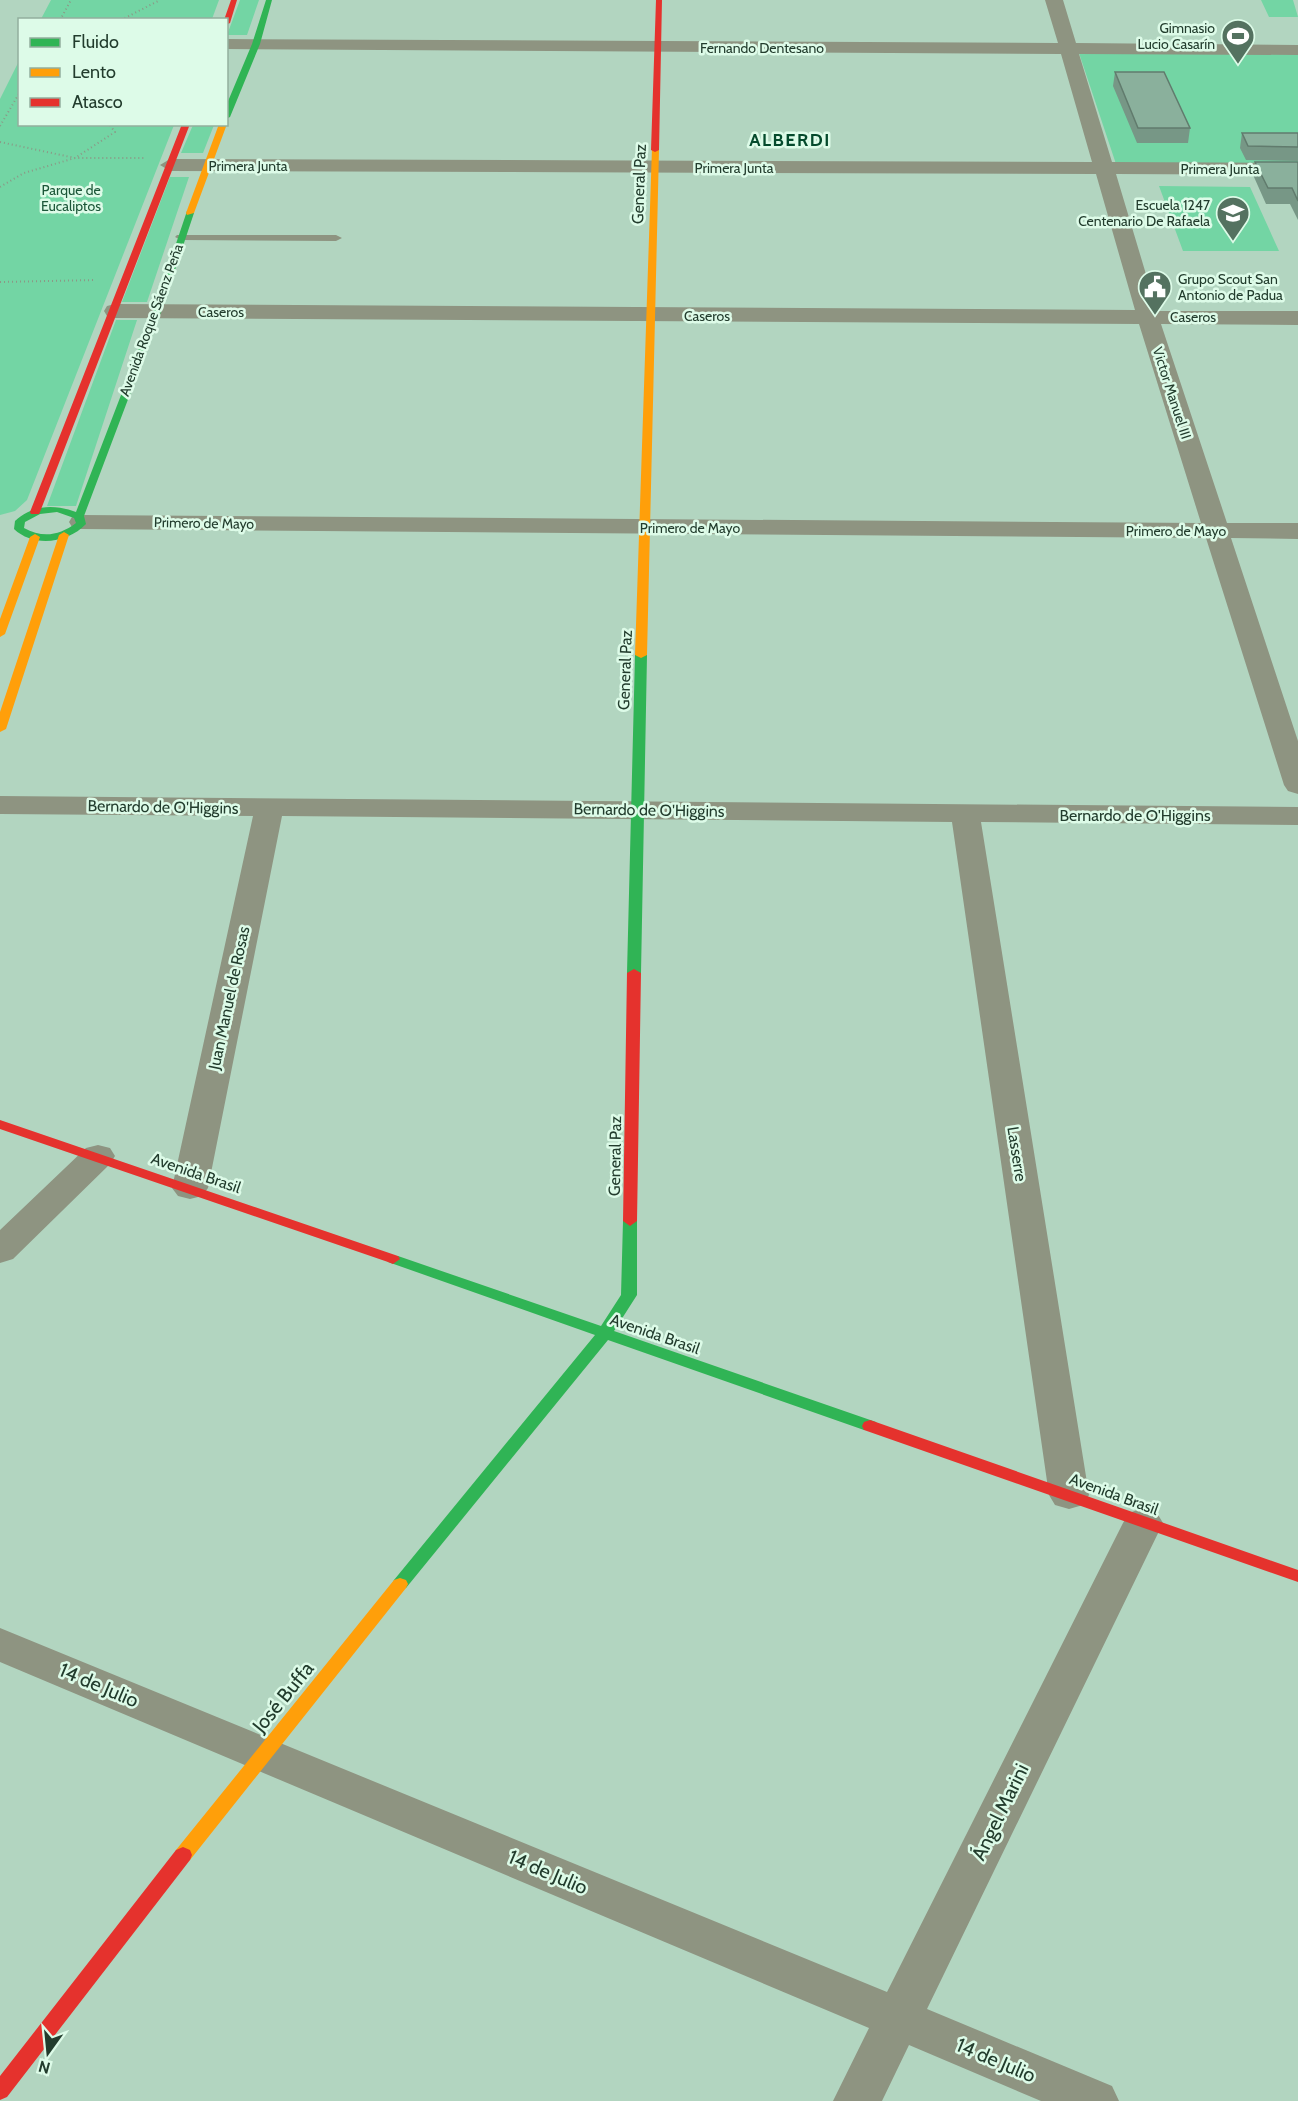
<svg xmlns="http://www.w3.org/2000/svg" width="1298" height="2101" font-family="Cabin,sans-serif">
	<rect width="100%" height="100%" fill="#b2d5c0"/>
	<path fill="#73d5a4" d="M51,0h168l-7,19h-171z
		M240,0h19l-12,35h-20z
		M1261,0h32l5,17h-29z
		M1079,53l219,1v111l-182,-1z
		M19,61l1,63 154,1 -147,375 -12,11 -15,4v-416z
		M193,125h21l-11,28h-22z
		M170,177h19l-42,125h-25z
		M1159,186l91,1 29,64h-96z
		M116,320h21l-61,186h-29z"/>
	<g fill="none" stroke-linecap="round" stroke-linejoin="round">
		<path stroke="#8b9886" stroke-width="2" stroke-dasharray="1 3" stroke-linecap="butt" d="M60,20l11,-20
			M121,20l39,-20
			M0,126l20,-34
			M0,142l75,16h69
			M0,187l24,-14 51,-15 40,-26 -6,-8
			M0,282l95,-2"/>
		<path fill="#8e9481" fill-rule="evenodd" d="M177,235h159l6,3 -6,3 -155,-1 -6,-3z"/>
		<path fill="#8e9481" fill-rule="evenodd" d="M1045,0h18l13,43 222,2v10l-219,-1 33,108 186,1v12l-182,-1 41,137h141v14l-137,-1 66,199h71v16l-67,-1 67,203v53l-10,-3 -4,-6 -78,-247 -1125,-9 -9,-2 -3,-5 3,-5 9,-2 1120,8 -62,-199 -1024,-6 -8,-2 -3,-5 3,-5 8,-2 1020,6 -39,-136 -926,-3 -10,-6 10,-6 922,3 -31,-108 -835,-5v-10l832,4z
			M0,796l1298,11v18l-317,-3 108,673 -6,10 -14,4 -14,-4 -6,-10 -97,-673 -670,-6 -74,372 -6,8 -12,3 -12,-3 -6,-8 81,-372 -253,-2z
			M98,1145l12,3 5,8 -5,8 -97,95 -13,4v-33l86,-82z
			M1143,1508l14,5 6,10 -236,486 185,77 7,15h-78l-132,-56 -27,56h-49l36,-73 -869,-366v-34l887,364 236,-469 6,-10z"/>
		<path fill="#30b455" fill-rule="evenodd" d="M266,0h6l-12,44 -30,73 -4,2v-13l26,-62z
			M187,211l7,2 -33,99 -77,204 2,8c-18,19 -52,24 -72,5l1,-8c17,-16 39,-17 61,-9l77,-200zM57,512l17,6 2,5c-17,13 -34,15 -52,5l1,-6 15,-8z
			M641,652l6,3 -6,318 -7,4 -7,-4 8,-318z
			M630,1216l7,5v74l-23,36 262,91 2,4 -2,4h-12l-256,-90 -202,248 -6,2 -6,-2 -2,-4 2,-4 201,-245 -207,-73 -2,-3 2,-3h10l203,70 20,-31 2,-74z"/>
		<path fill="#ff9f0a" fill-rule="evenodd" d="M226,123l1,1 -33,89 -7,2 -1,-2 33,-89z
			M652,148l7,2 -12,505 -6,3 -6,-3z
			M64,532l5,3 -63,194 -6,3v-20l59,-177z
			M35,534l5,3 -35,97 -5,3v-18l30,-82z
			M400,1578l6,2 2,4 -2,4 -216,272 -7,3 -7,-3 -2,-5 2,-5 218,-270z"/>
		<path fill="#e5322d" fill-rule="evenodd" d="M231,0h6l-7,23 -4,2v-5h-2z
			M656,0h6l-3,150 -4,2 -4,-2z
			M182,124h8l-150,388 -1,2h-8l-1,-2z
			M634,969l7,4 -4,248 -7,5 -7,-5 4,-248z
			M0,1120l398,136 2,3 -7,5 -5,-2 -388,-133z
			M870,1420l428,150v12l-434,-152 -2,-4 2,-4z
			M183,1847l7,3 2,5 -2,5 -183,237 -7,3v-24l176,-226z"/>
	</g>
	<path fill="#779786" d="M1115,72l75,56 -2,15h-51l-24,-57z
		M1242,133h56v28l-52,-1 -6,-12z
		M1255,162h43v58l-8,-16h-24l-12,-27z"/>
	<path fill="#8ab09c" stroke="#617b6d" stroke-width="1.5" d="M1115,72h49l26,56h-52z
		M1242,133h56v14l-50,-1z
		M1255,162h43v39l-6,-13h-24z"/>
	<defs>
		<g id="stadium-pin" transform="scale(1.725)"><path d="M0 17L-7.5 6A9.5 9.5 0 1 1 7.5 6Z" fill="#547260" stroke="#ddfbe8"/><path d="M0-5a6.5 5 0 1 0 0 10a6.5 5 0 1 0 0-10ZM-3.5-1.8h7v3.6h-7Z" fill="#fff"/></g>
		<g id="school-pin" transform="scale(1.725)"><path d="M0 17L-7.5 6A9.5 9.5 0 1 1 7.5 6Z" fill="#547260" stroke="#ddfbe8"/><path d="M0-5L7-2L0 1L-7-2ZM-4 1L0 2.5L4 1V4Q0 6-4 4Z" fill="#fff"/></g>
		<g id="civic-pin" transform="scale(1.725)"><path d="M0 17L-7.5 6A9.5 9.5 0 1 1 7.5 6Z" fill="#547260" stroke="#ddfbe8"/><path d="M-.6-6.5H3V-4.5H.6V-3L4-1V1h2V6H-6V1h2V-1L-.6-3ZM-1.2 2.5V6h2.4V2.5Z" fill="#fff"/></g>
	</defs>
	<g fill-rule="evenodd">
		<use href="#stadium-pin" x="1238" y="36"/>
		<use href="#school-pin" x="1233" y="213"/>
		<use href="#civic-pin" x="1155" y="287"/>
	</g>
	<g text-anchor="middle" dominant-baseline="central" stroke-width="5" stroke-linejoin="round" paint-order="stroke">
		<g font-size="14" fill="#223c2d" stroke="#ddfbe8" text-anchor="end">
			<text x="1215" y="28">Gimnasio<tspan x="1215" dy="16">Lucio Casarín</tspan></text>
			<text x="1210" y="205">Escuela 1247<tspan x="1210" dy="16">Centenario De Rafaela</tspan></text>
			<text x="1178" y="279" text-anchor="start">Grupo Scout San<tspan x="1178" dy="16">Antonio de Padua</tspan></text>
		</g>
		<g font-size="14" fill="#223c2d" stroke="#ddfbe8">
			<text x="762" y="48">Fernando Dentesano</text>
			<text x="248" y="166">Primera Junta</text>
			<text x="734" y="168">Primera Junta</text>
			<text x="1220" y="169">Primera Junta</text>
			<text x="221" y="312">Caseros</text>
			<text x="707" y="316">Caseros</text>
			<text x="1193" y="317">Caseros</text>
			<text transform="translate(151 320) rotate(-70)">Avenida Roque Sáenz Peña</text>
			<text transform="translate(1172 393) rotate(72)">Victor Manuel III</text>
			<text transform="translate(204 523) rotate(1)">Primero de Mayo</text>
			<text x="690" y="528">Primero de Mayo</text>
			<text x="1176" y="531">Primero de Mayo</text>
		</g>
		<g font-size="14" fill="#1c5739" stroke="#ddfbe8">
			<text x="71" y="190">Parque de<tspan x="71" dy="16">Eucaliptos</tspan></text>
		</g>
		<g font-size="16" fill="#223c2d" stroke="#ddfbe8">
			<text transform="translate(639 184) rotate(-88)">General Paz</text>
			<text transform="translate(625 670) rotate(-88)">General Paz</text>
			<text transform="translate(163 807) rotate(1)">Bernardo de O'Higgins</text>
			<text transform="translate(649 810) rotate(1)">Bernardo de O'Higgins</text>
			<text x="1135" y="815">Bernardo de O'Higgins</text>
			<text transform="translate(229 998) rotate(-78)">Juan Manuel de Rosas</text>
			<text transform="translate(1017 1154) rotate(81)">Lasserre</text>
			<text transform="translate(615 1156) rotate(-89)">General Paz</text>
			<text transform="translate(196 1173) rotate(19)">Avenida Brasil</text>
			<text transform="translate(655 1334) rotate(19)">Avenida Brasil</text>
			<text transform="translate(1114 1494) rotate(20)">Avenida Brasil</text>
		</g>
		<g font-size="18" font-weight="bold" letter-spacing="1.5" fill="#044a2c" stroke="#ddfbe8">
			<text x="790" y="140">ALBERDI</text>
		</g>
		<g font-size="20" fill="#223c2d" stroke="#ddfbe8">
			<text transform="translate(99 1685) rotate(23)">14 de Julio</text>
			<text transform="translate(283 1697) rotate(-51)">José Buffa</text>
			<text transform="translate(1000 1812) rotate(-64)">Ángel Marini</text>
			<text transform="translate(548 1872) rotate(23)">14 de Julio</text>
			<text transform="translate(996 2060) rotate(23)">14 de Julio</text>
		</g>
	</g>
	<rect x="18" y="18" width="210" height="108" fill="#ddfbe8" stroke="#92af9d" stroke-width="1.5"/>
	<rect x="30" y="38" width="30" height="9" fill="#30b455" stroke="#92af9d" stroke-width="1.5"/>
	<text x="72" y="48" font-size="18" fill="#223c2d">Fluido</text>
	<rect x="30" y="68" width="30" height="9" fill="#ff9f0a" stroke="#92af9d" stroke-width="1.5"/>
	<text x="72" y="78" font-size="18" fill="#223c2d">Lento</text>
	<rect x="30" y="98" width="30" height="9" fill="#e5322d" stroke="#92af9d" stroke-width="1.5"/>
	<text x="72" y="108" font-size="18" fill="#223c2d">Atasco</text>
	<g transform="translate(48 2053) rotate(195)" stroke="#ddfbe8" stroke-width="4.5" paint-order="stroke">
	<path d="M0-4.5L10 22L0 15L-10 22Z" fill="#223c2d"/>
	<text y="-9" font-size="16" font-weight="bold" text-anchor="middle" fill="#223c2d">N</text>
	</g>
</svg>
